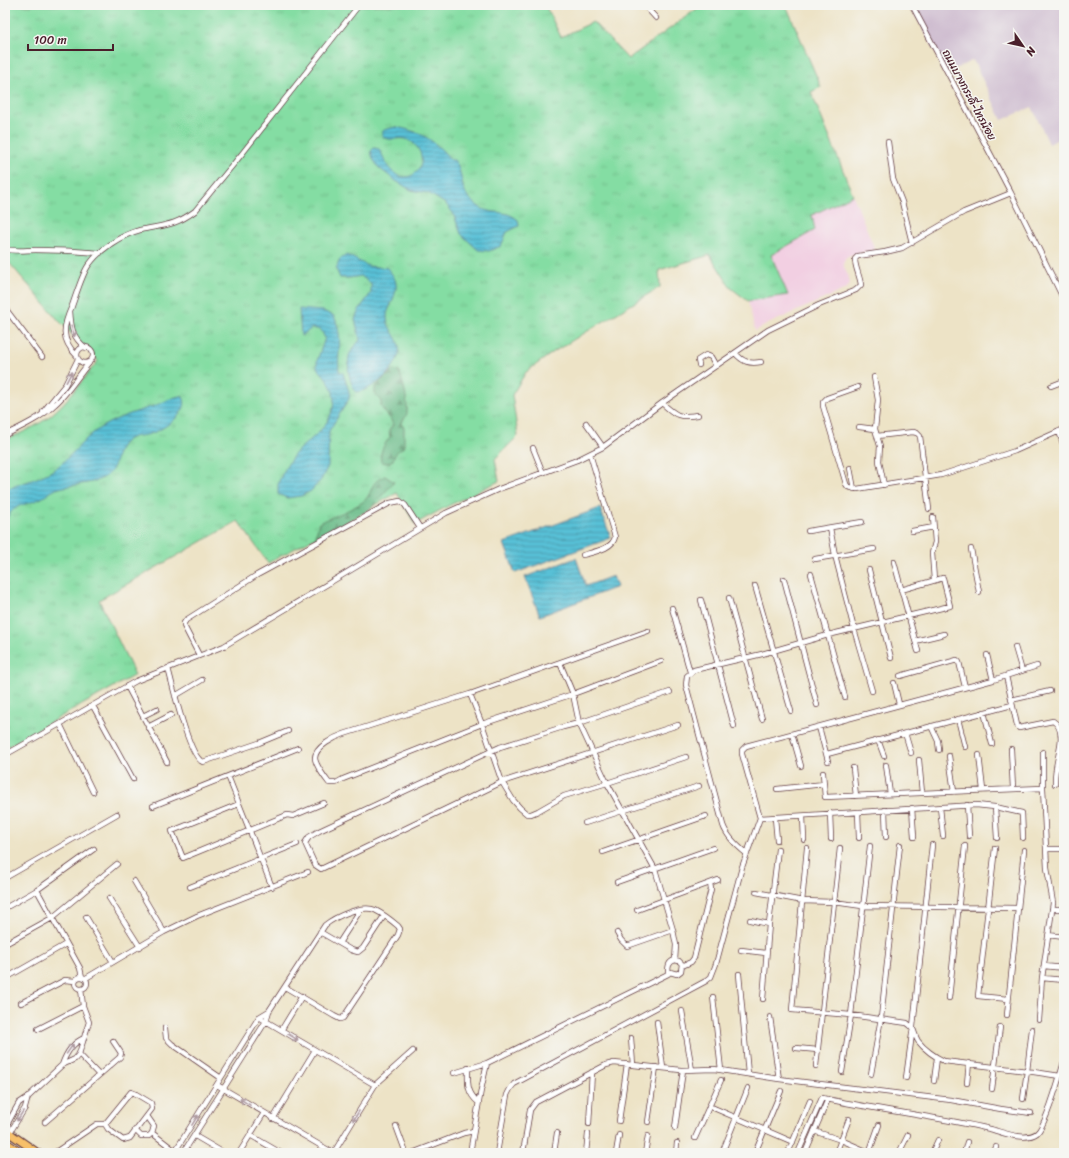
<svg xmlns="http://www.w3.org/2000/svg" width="1069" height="1158" font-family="Sriracha,'Playpen Sans Thai',sans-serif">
	<defs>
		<pattern id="grass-tufts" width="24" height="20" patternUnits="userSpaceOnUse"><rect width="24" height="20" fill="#84dda3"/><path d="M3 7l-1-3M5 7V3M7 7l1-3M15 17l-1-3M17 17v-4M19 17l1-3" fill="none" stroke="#74bd8c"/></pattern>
		<pattern id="forest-firs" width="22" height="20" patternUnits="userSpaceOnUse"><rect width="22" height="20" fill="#6bbc89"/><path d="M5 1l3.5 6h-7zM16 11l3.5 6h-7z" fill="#5a9870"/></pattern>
		<pattern id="water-rules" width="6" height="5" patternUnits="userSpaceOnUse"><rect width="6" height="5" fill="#59c0d6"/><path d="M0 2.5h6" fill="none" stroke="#4c9bae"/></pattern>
	</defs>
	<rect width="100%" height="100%" fill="#f6f6f2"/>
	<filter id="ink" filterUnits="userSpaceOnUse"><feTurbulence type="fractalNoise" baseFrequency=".025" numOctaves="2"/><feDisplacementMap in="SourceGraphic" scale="8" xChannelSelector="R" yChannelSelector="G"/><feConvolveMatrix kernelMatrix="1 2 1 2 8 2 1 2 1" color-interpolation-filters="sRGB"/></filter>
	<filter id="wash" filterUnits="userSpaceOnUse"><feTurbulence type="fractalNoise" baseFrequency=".012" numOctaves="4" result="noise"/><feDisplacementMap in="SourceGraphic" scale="16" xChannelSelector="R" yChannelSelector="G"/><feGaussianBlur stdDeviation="0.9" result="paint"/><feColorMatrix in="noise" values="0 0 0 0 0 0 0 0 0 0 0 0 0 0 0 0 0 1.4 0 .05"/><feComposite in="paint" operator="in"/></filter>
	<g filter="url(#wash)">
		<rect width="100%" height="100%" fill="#ede3c6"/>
		<path fill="#f2cfe2" d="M853,195l22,55 -20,4 -9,4 -3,6 6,14 1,6 -4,5 -76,34 -15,8 -7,-30 40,-6 -17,-40 43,-25 -2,-15z"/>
		<path fill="#cfbdd0" d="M910,5h154v141l-4,-8 -11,6 -17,-37 -30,13 -29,-60 -26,13z"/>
		<path fill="url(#grass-tufts)" stroke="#677e67" d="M5,5h540l16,32 32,-15 35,37 74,-54h84l35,82 -10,5 42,103 -41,20 3,15 -44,25 17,40 -40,6 -17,-13 -21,-33 -51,15 1,17 -105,64 -29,21 -14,23 6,41 -23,23 4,22 -51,25 -33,18 -18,-31 -129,70 -30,-42 -139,79 36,75 -130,73v-308c16,-7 33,-14 46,-25 18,-15 32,-36 47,-54l-38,-39 -55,-64z"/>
		<path fill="url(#forest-firs)" stroke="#5a6e5a" d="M392,370l7,1c4,10 9,30 8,41 0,4 -4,8 -6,12l3,3v20c-6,3 -9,6 -11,13l-5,3 -7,-1c-2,-10 3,-17 9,-25l-1,-7 4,-5 -2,-5 -10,-13v-7l-6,-6v-7z
			M385,476l9,6 -25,28 -54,29 4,-16c10,-5 40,-16 47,-24 8,-10 4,-17 19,-23z"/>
		<path fill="url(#water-rules)" stroke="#527080" d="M395,127c26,4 39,13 56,33h3c8,9 6,21 11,32 2,5 8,10 13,14 12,10 27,2 40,14l1,6 -12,6 -6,14 -12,5 -11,-1 -17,-16 -8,-21 -7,-9 -18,-11 -17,-3 -15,-9 -17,-13 -6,-9 -2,-8 3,-3 5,1c4,6 6,14 10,19 20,24 47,-6 23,-26 -10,-8 -21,1 -29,-5l-1,-5 2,-2z
			M347,255l21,11 19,2c12,13 11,20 4,36 -1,3 -4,8 -4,11 -1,13 10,20 12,31 4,19 -26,45 -43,46 -7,-11 -9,-24 -7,-36 2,-6 8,-12 11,-16l-5,-21 4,-9 12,-17v-9l-10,-8 -12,2h-9l-4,-9 4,-10z
			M299,309l24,2 11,5c10,23 3,32 5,55l4,2c2,8 8,19 6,26l-20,32 -1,35 -7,14 -10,11 -10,5 -14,2 -9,-4c0,-3 0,-6 0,-9 1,-7 12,-25 16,-30 6,-8 16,-14 23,-21 22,-22 23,-45 0,-66v-7l8,-23 -4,-8 -9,-2 -11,8z
			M179,396l4,1c9,15 -21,33 -33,37 -6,2 -14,1 -21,5 -17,9 -8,30 -26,39 -14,7 -32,6 -47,11 -7,3 -12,9 -19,11 -17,7 -22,3 -32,21v-31c15,-7 31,-10 45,-18 17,-10 28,-27 43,-39 18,-14 40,-20 61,-27 9,-3 16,-8 25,-10z
			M600,508l11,30 -96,35 -11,-30z
			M576,558l10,28 27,-10 4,11 -77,29 -15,-39z"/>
	</g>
	<g filter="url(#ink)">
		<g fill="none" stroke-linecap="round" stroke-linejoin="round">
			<g stroke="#623c42" stroke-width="6">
				<path id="street" d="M644,5l12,13
					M912,5l99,188 53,107
					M888,142l5,37 9,23 10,41
					M5,249c10,3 21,1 31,1 22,0 43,1 64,3
					M5,308l37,49
					M70,311c1,17 2,26 16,37
					M77 355a8 8 0 1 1 16 0a8 8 0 1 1-16 0Z
					M735,353c8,9 14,11 26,9
					M77,356c-17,-17 -14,-30 -5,-50 4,-11 10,-31 16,-40 12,-17 33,-31 52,-36 23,-5 35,-4 55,-19l46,-56 118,-150
					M699,365l-1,-5 8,-5 5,2 5,9
					M874,377l4,23 -3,29 2,7 36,-4 4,1 3,3 9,73
					M1051,386l13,-5
					M858,387l-31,11 -4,4v4l23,78 2,3 9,2 84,-14 74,-24 49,-22
					M662,403c14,13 17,15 36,12
					M43,412l22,-27 13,-26
					M586,423l17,24
					M859,427l16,2
					M1059,431l5,16
					M5,435c16,-8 34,-16 48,-29 14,-11 24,-29 36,-43
					M877,436l3,10 -1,15 5,24
					M533,448l10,25
					M850,468l4,21
					M933,517l2,25 -3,11 2,27
					M830,528l5,27 19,74 18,62
					M808,531l54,-9
					M912,531l22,-4
					M971,549l8,43
					M583,555c10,-3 30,-6 32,-18l-25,-83
					M815,559l59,-10
					M894,562l24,89
					M869,570l22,88
					M811,574l34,123
					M784,579l33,126
					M755,586l36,125
					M729,598l33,121
					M701,600l33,126
					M672,608l18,64
					M648,631l-178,63 -126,40c-9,3 -29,13 -29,24 0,6 10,20 14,25h7l7,-4 139,-55 91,-30 88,-33
					M915,641l29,-7
					M1015,647l7,24
					M199,655l-15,-29v-3l2,-3 71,-45 133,-72 10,-2 5,4 15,23
					M987,655l6,25
					M560,663l13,31 6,29 28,60 48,86 18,61 3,15 -1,15
					M168,668c4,15 21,90 35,94l56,-19 29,-12
					M900,676l57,-16 2,2 6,25
					M1006,676l11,49 2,3 34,-7c15,9 4,35 3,48 -1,5 -1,10 -1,15
					M894,683l5,21
					M127,686l40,76
					M670,692l-91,31 -16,4 -63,20 -181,84 -10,6 -4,6 10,22 6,4 181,-87 176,-57
					M470,694l12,30 20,58 11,18 7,8 7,6h4l7,-3 26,-15 43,-13 79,-26
					M175,696l27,-16
					M1011,700l39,-9
					M93,706l40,73
					M984,712l8,32
					M143,716l14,-7
					M958,719l7,28
					M60,724l33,68
					M931,726l7,15 1,9
					M148,727l23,-12
					M819,727l9,34
					M905,733l6,20
					M792,734l9,32
					M878,740l6,16
					M1011,749l2,40
					M1043,752v36
					M827,754l185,-49
					M5,755l131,-74 88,-35 222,-133 53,-24 78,-29 26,-13 59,-44 106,-73 51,-25 37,-15 5,-5c-1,-9 -6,-17 -6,-26l3,-3 27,-4 17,-4 62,-36 47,-19
					M979,755l4,35
					M949,756l5,36
					M919,760l3,33
					M886,765l4,29
					M853,768l3,28
					M1056,768h8
					M823,773l2,24 218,-9 4,80 6,35 -11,75 -3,42
					M228,776l44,111
					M777,789l47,-5
					M239,804l-67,27 11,27 104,-43 6,1 31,-13
					M967,805l2,31
					M153,806l145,-58
					M940,807l3,29
					M995,807l2,31
					M912,808l2,29
					M885,810l1,27
					M858,812l1,26
					M830,813l1,26
					M803,816l1,24
					M760,818l216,-13 19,2 27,6 1,25
					M775,818l2,22
					M585,823l114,-37
					M807,848l-15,162 59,5 56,8c9,6 6,10 11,18 6,8 17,16 26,20l83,10 -4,28
					M995,848l-17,148 30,3
					M1046,849h18
					M603,852l103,-36
					M747,854c-10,-8 -20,-17 -24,-29l-37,-140 1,-9 7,-6 68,-16 66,-19 122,-29 -7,-28 -42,12
					M5,878l112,-64
					M134,881l30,51
					M617,882l96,-34
					M190,887l107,-43
					M37,890l43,78 2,9
					M756,892l47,9 31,1 28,4 156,2
					M109,898l31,49
					M5,908l32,-18 57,-41
					M1052,909h12
					M637,910l81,-30
					M86,917l27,45
					M750,920l19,4
					M320,932l31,18 7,2 5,-4 21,-32
					M617,933l4,7 6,6 46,-16
					M1048,935l16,2
					M339,943l22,-34
					M5,944l47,-26 65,-54
					M741,950l25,3
					M675,960l4,1 3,3 -1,7 -4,3 -7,-2 -2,2c0,-7 0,-12 7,-14z
					M682,966l9,-4 3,-4 17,-69 -1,-6
					M1044,966l20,2
					M739,974l9,100
					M75 983a6 6 0 1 1 12 0a6 6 0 1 1-12 0Z
					M6,978l60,-34
					M86,978l78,-46 33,-16 111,-44
					M1042,978l22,2
					M713,997l8,73
					M949,998l16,-152
					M763,999l6,-75 9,-75
					M21,1003l44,-23 10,1
					M682,1011l10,59
					M1007,1015l17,-165
					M770,1017l9,62
					M657,1022l6,46
					M165,1028l1,10 6,6 49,34
					M38,1029l45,-23
					M282,1029l20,-33
					M1032,1029l-5,42 33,5
					M631,1038l2,27
					M796,1048l22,2
					M79,1054l20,21
					M62,1065c4,-12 10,-22 22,-27
					M816,1066l24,-218
					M468,1068c0,14 -2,24 10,34
					M842,1072l9,-57 19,-169
					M454,1073l33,-10
					M871,1074l10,-56 19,-173
					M906,1078l7,-51 19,-182
					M934,1081l3,-23
					M967,1083l2,-20
					M217,1085l113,66h5l1,-2 39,-64 -116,-68
					M375,1085l38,-34
					M992,1089l8,-62
					M131,1092l5,2 15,9 1,6 -22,29 -7,2 -15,-11 -3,-5z
					M709,1106l84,36
					M147,1116l7,10 -2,7 26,20
					M273,1119l42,-69
					M619,1121l8,-57
					M45,1122l75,-65 1,-4 -8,-12
					M648,1122l8,-55
					M589,1124l3,-52
					M396,1126l10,27
					M5,1128l14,-25 9,-6 34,-32 13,-6 4,-5 10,-32 -6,-16 -2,-17
					M675,1128l8,-58
					M135,1130l6,6h8l3,-3
					M814,1131l27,9 30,13
					M9,1134l16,-26 3,-11
					M250,1135l31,18
					M195,1136l29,17
					M695,1138l26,-58
					M54,1153l40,-27 3,-2h8
					M174,1153l85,-136 10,-6
					M183,1153l83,-132 3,-10 56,-86c10,-8 37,-21 50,-15 8,4 16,10 23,16l2,3 -2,6 -55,83 -3,1 -6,-3 -49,-29
					M239,1153l25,-40
					M412,1153l52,-20 10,-2
					M470,1153l11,-63 6,-27 181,-89
					M497,1153l10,-58 3,-6 4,-5 192,-103 5,-4 5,-13 26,-97 18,-49 -18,-64v-4l4,-4 247,-66 44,-14
					M523,1153l7,-43 6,-8 70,-37 8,-2 67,7 33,-1 65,10 172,21 50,9 30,4
					M554,1153l3,-20
					M586,1153l2,-19
					M616,1153l3,-18
					M645,1153l3,-17
					M676,1153l1,-10
					M722,1153l26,-65
					M755,1153l26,-62
					M788,1153l22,-52
					M798,1153l24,-55c55,12 112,18 168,31 12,3 35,13 47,4 9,-7 23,-58 27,-71
					M805,1153l23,-54
					M836,1153l13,-34
					M869,1153l10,-28
					M899,1153l9,-18
					M932,1153l6,-13
					M964,1153l3,-11
					M994,1153l2,-6"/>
			</g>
			<g stroke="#623c42" stroke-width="9">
				<path id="primary" d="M5,1130l33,23
					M5,1142l16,11"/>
			</g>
			<use href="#street" stroke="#fff" stroke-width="4.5"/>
			<use href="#primary" stroke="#f7c06b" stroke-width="7"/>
		</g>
		<defs><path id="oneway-shaft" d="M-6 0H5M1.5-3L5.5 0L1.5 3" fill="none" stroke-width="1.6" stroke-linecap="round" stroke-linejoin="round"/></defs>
		<g stroke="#ae9aa0">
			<use href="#oneway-shaft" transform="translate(73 331) rotate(74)"/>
			<use href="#oneway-shaft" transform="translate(69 377) rotate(-63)"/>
			<use href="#oneway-shaft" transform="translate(293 1037) rotate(31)"/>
			<use href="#oneway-shaft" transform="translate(70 1049) rotate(-55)"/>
			<use href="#oneway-shaft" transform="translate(245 1102) rotate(-149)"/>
			<use href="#oneway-shaft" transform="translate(20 1116) rotate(122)"/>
			<use href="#oneway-shaft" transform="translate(356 1116) rotate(121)"/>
			<use href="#oneway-shaft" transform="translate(195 1120) rotate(-58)"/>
		</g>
	</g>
	<g text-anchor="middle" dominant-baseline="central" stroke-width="3" stroke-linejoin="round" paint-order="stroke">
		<g font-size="11" fill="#4a1f2b" stroke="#f6f6f2">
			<text transform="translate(969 95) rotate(62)">ถนนบางกระดี่-ไทรน้อย</text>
		</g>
	</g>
	<rect width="1069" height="1158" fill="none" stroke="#f6f6f2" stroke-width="20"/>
	<g transform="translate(1023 46) rotate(124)" stroke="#f6f6f2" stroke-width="3" paint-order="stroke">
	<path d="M0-3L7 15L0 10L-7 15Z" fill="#4a1f2b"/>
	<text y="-6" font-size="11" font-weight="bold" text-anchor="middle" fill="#4a1f2b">N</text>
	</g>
	<path d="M28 44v6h85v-6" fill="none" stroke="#4a1f2b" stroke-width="2"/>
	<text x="34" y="44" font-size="12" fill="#4a1f2b" stroke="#f6f6f2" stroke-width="3" paint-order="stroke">100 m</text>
</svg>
